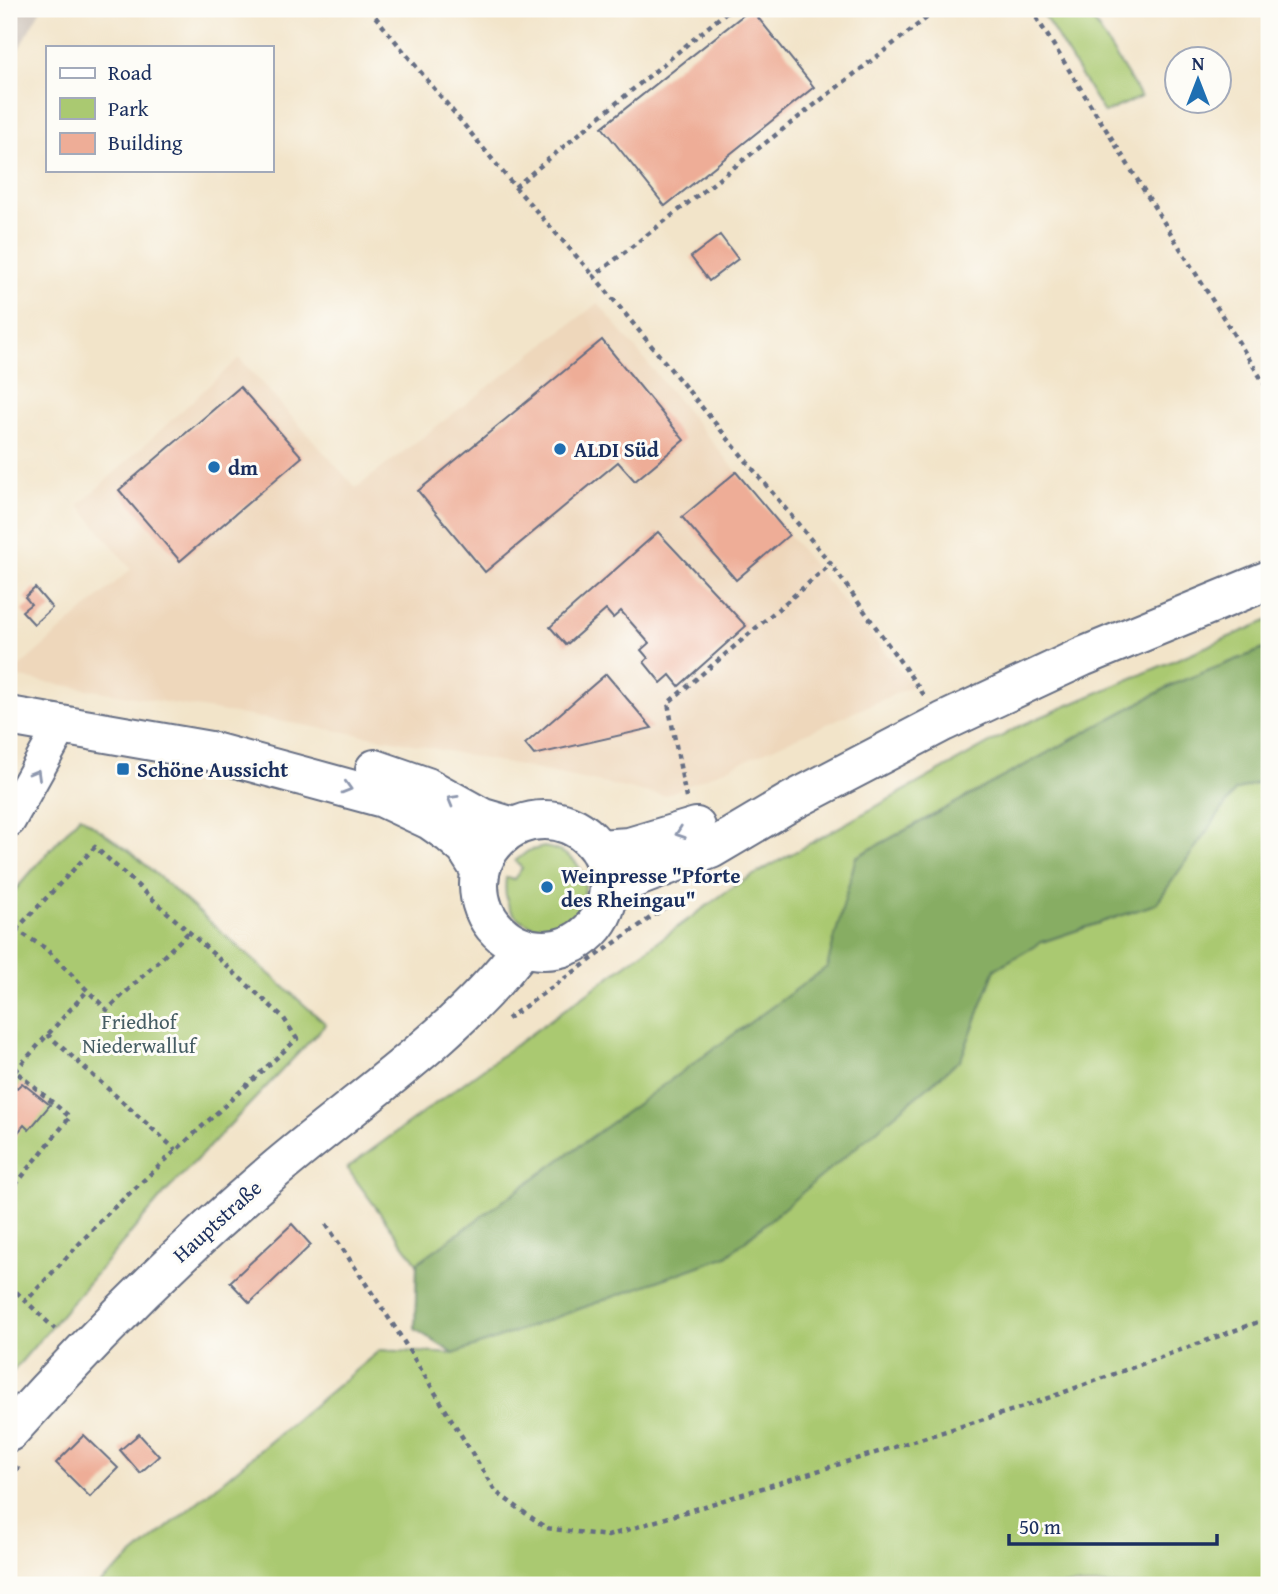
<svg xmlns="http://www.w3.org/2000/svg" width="1278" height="1594" font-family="'Gentium Book Plus',serif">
	<rect width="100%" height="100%" fill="#fdfcf7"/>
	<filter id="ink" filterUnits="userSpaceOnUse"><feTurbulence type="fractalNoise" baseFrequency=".0143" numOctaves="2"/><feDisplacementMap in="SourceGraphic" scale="14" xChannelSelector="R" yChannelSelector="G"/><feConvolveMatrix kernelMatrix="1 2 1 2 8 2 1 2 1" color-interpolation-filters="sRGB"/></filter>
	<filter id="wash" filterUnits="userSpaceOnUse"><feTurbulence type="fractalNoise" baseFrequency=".00686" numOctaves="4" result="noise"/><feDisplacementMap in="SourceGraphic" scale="28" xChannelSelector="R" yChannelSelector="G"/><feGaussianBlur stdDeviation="1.57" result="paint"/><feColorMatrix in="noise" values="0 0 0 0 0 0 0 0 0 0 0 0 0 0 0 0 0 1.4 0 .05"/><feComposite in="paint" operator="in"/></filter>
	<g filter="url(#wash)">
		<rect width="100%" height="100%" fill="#f2e4c9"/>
		<path fill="#eed7bb" d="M598,303l315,383 -249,110 -271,-56 -384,-64 122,-107 -52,-64 160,-147 117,130z"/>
		<path fill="#ccc2b9" d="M9,9h32l-32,57z"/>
		<path fill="#aac971" stroke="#627c68" stroke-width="2" d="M1040,9h46l55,88 -37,16z
			M1269,620v27l-95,37 -318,173 -28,110 -411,296 -70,-95 387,-282 288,-161z
			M1269,778v807h-1171l282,-235 74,4 507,-295 34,-90 47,-27 114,-38 79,-113z
			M80,816l52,37 194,171 -162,170 -155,182v-479z
			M544,847c76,13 33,109 -23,73 -15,-9 -17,-27 -15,-43l8,2 8,-11 -7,-7 13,-10z"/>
		<path fill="#87ad63" stroke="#516e60" stroke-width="2" d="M1269,647v131l-34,13 -79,113 -114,38 -47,27 -34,90 -234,197 -273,98 -39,-25 2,-66 410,-296 29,-110 318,-173z"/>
		<g id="blocks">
			<path fill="#eead97" d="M751,9l63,78 -149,119 -63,-79z
				M720,235l18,24 -29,22 -18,-24z
				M602,340l82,100 -49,41 -17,-19 -133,110 -67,-81z
				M240,387l62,70 -122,104 -61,-71z
				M736,472l53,63 -53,45 -54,-63z
				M658,532l88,94 -67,60 -9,-11 -9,8 -17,-21 4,-4 -7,-8 8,-7 -28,-32 -8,7 -7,-8 -40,35 -16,-18z
				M35,588l17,20 -18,16 -12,-13 9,-7 -6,-7z
				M606,674l46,54 -118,27 -9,-11z
				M9,1081l8,7 5,-5 28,22 -21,25 -5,-5 -13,16z
				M292,1224l19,21 -61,58 -20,-21z
				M139,1434l20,22 -19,17 -20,-23z
				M84,1435l34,33 -28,29 -34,-34z"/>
		</g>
	</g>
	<g filter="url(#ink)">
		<use href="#blocks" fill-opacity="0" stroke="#666e83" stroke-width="2"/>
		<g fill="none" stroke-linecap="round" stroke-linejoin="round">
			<g stroke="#666e83" stroke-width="37">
				<path id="minor" d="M9,820l52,-93"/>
			</g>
			<g stroke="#666e83" stroke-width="42">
				<path id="tertiary" d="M9,716l201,35 173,47 47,22 20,14 16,14 14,22
					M375,769l52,18 56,31 31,9
					M479 885a65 65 0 1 1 130 0a65 65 0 1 1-130 0Z
					M598,849l31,-2 67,-20
					M609,888l102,-39 81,-48 151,-79 139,-65 187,-77
					M9,1432c83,-93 172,-182 267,-263 85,-72 179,-133 247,-222"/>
			</g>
			<path stroke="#666e83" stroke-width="4.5" stroke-dasharray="5 5" stroke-linecap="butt" d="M369,9l146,178 79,89
				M1031,9l238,382
				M515,187l215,-178
				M924,695l-93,-131 -237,-288 344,-267
				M686,798l-18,-95 163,-139
				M15,929l30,19 62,62 82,-78
				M9,937l86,-90 188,170 14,22 -191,176 -80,86
				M507,1019l170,-120
				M47,1034l129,116
				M9,1071h6l55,46 -61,76
				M15,1071l72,-80
				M326,1224l70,105 100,163 50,36 62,8 415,-129 246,-89
				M9,1285l46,44
				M9,1478l13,-15"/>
			<use href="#minor" stroke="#fff" stroke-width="33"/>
			<use href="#tertiary" stroke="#fff" stroke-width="38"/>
			<path stroke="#1b2f5e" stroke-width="5" stroke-dasharray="10 5" stroke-linecap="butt" d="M9,25l8,-16"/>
		</g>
		<defs><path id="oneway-chevron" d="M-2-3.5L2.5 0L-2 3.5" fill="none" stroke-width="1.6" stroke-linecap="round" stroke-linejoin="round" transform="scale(1.75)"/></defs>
		<g stroke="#8d97ae">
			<use href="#oneway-chevron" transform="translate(36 774) rotate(-60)"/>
			<use href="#oneway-chevron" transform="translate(347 788) rotate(16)"/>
			<use href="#oneway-chevron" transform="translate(452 800) rotate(-150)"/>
			<use href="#oneway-chevron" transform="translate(680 833) rotate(161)"/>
		</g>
	</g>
	<g fill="#1f6fb2" stroke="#fdfcf7" stroke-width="2.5">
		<circle cx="560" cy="449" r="7"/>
		<circle cx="214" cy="467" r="7"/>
		<rect x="116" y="762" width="14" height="14" rx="3.5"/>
		<circle cx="547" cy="887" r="7"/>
	</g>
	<g text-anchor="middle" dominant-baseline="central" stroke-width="6" stroke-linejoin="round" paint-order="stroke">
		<g font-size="21" font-weight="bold" fill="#1b2f5e" stroke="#fdfcf7" text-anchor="start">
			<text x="574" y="449">ALDI Süd</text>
			<text x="228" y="467">dm</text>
			<text x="137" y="769">Schöne Aussicht</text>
			<text x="561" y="875">Weinpresse "Pforte<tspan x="561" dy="24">des Rheingau"</tspan></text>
		</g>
		<g font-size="21" fill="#465d64" stroke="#fdfcf7">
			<text x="139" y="1021">Friedhof<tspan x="139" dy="24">Niederwalluf</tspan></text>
		</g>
		<g font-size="21" fill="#1b2f5e" stroke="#fdfcf7">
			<text transform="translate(217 1221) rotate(-42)">Hauptstraße</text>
		</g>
	</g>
	<rect width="1278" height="1594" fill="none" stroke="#fdfcf7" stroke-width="35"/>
	<rect x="46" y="46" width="228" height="126" fill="#fdfcf7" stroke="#a3aaba" stroke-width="2"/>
	<rect x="60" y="68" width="35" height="10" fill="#ffffff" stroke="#a3aaba" stroke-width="2"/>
	<text x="108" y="80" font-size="21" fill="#1b2f5e">Road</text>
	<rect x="60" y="98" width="35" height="21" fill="#aac971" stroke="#a3aaba" stroke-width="2"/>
	<text x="108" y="116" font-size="21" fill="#1b2f5e">Park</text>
	<rect x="60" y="133" width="35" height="21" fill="#eead97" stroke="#a3aaba" stroke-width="2"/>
	<text x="108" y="150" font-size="21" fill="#1b2f5e">Building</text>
	<g transform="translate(1198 80)"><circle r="33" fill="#fdfcf7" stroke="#a3aaba" stroke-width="2"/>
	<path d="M0-5L12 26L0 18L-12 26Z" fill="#1f6fb2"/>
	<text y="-10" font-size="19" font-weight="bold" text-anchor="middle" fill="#1b2f5e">N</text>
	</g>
	<path d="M1009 1534v10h208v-10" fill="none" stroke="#1b2f5e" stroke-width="3.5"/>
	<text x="1019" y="1534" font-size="21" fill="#1b2f5e" stroke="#fdfcf7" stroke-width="5" paint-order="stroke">50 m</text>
</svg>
